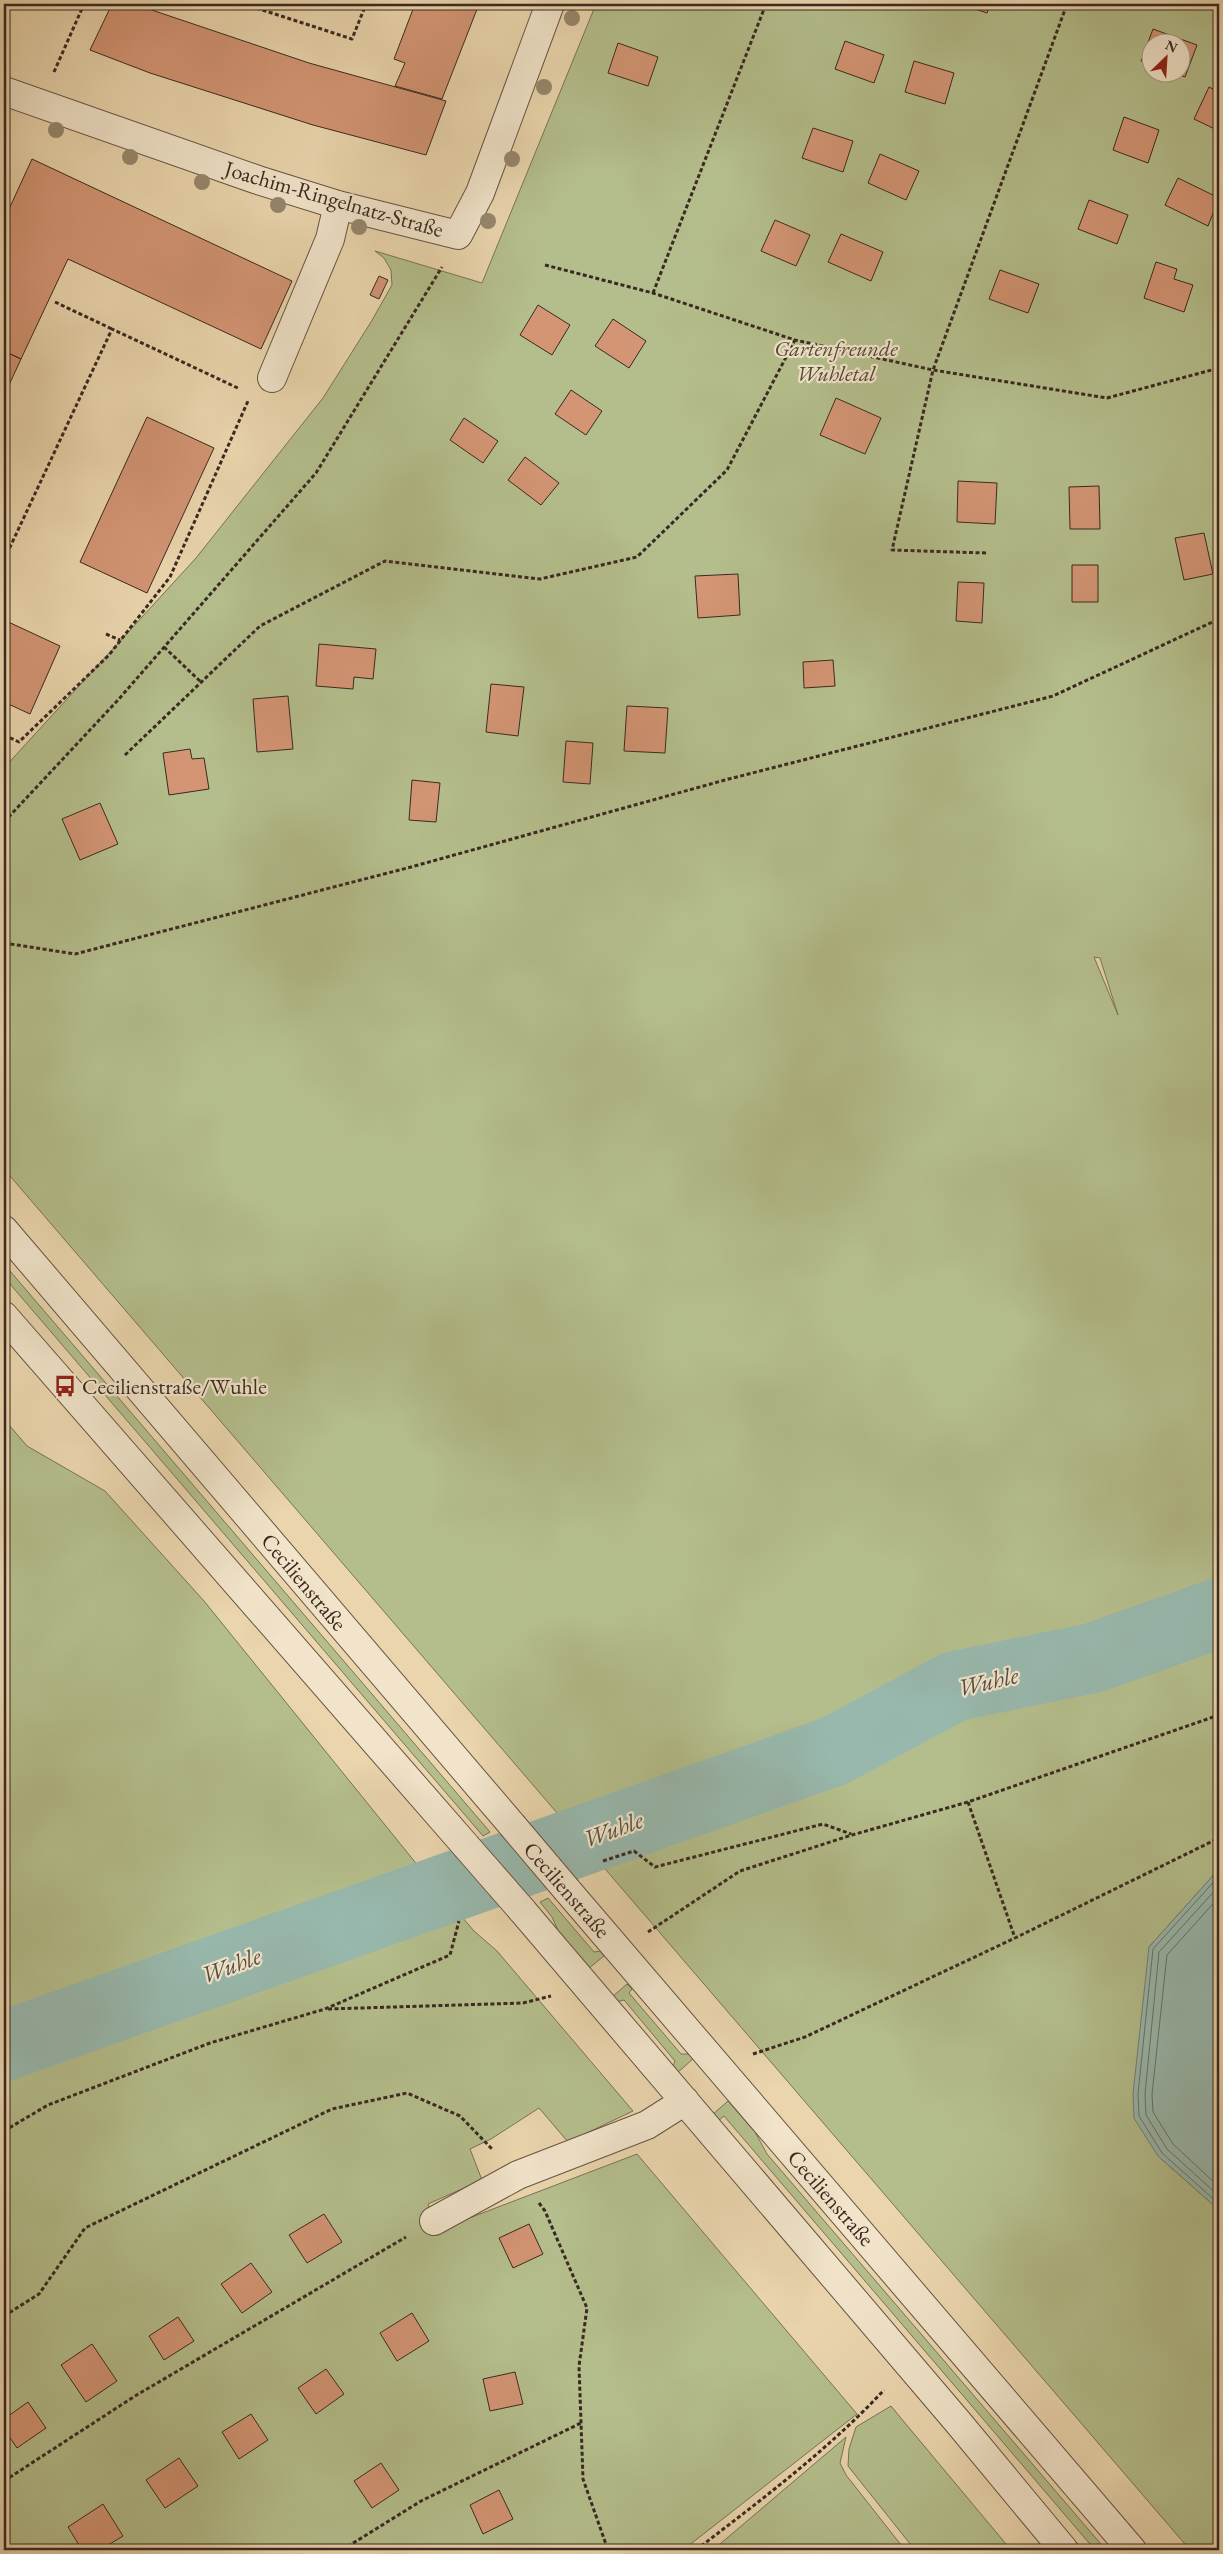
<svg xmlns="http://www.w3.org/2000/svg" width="1223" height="2554" font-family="'EB Garamond',serif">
	<rect width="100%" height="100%" fill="#ead5ad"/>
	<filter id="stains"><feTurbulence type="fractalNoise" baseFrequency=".004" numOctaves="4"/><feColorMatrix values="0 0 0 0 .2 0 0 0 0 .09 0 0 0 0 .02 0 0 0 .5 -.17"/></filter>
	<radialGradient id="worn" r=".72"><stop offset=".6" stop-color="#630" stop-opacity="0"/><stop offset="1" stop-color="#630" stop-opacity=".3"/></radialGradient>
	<path fill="#b4be8c" stroke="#777456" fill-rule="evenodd" d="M596,4h623v1865l-70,78 9,209 61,54v340h-29l-1186,-1381v-401l192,-210 127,-160 48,-76 21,-37 -1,-15 -7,-12 -9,-7 107,32zM1150,42h30v30h-30zM1094,957l6,1 18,57z
		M4,1264l486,568 -7,4 -479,-559z
		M4,1419l23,27 78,45 99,110 215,266 55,64 23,20 136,160 -65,31 -29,-34 -48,31 -21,10 12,31 -54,24 10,26 199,-76 220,260 -174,136h-679z
		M548,1898l46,54 6,-1 4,5 -16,13 -28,-34 -8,-18 -12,-15z
		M627,1984l5,5 -3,4 52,61h7l5,5 -16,14 -5,-5 3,-7 -51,-61 -8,2 -4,-5z
		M728,2101l27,31 12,22 339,396h-11l-371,-434 -6,5 -6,-6z
		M891,2406l14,17 106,127h-96l-67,-84 1,-17 7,-22z
		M846,2437l-6,26 6,12 59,75h-176l-9,-6z"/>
	<path fill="#98b8ad" stroke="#727f75" d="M1219,1869v341l-61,-54 -24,-38 -1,-24 16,-147z"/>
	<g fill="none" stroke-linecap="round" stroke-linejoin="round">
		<path stroke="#697067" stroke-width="1" d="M1219,1876l-66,73 -15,145 1,22 23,37 57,51
			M1219,1886l-60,66 -14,142 1,21 21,34 52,47
			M1219,1897l-52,58 -15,139 1,18 20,32 46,43"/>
		<path stroke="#98b8ad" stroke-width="70" d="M4,2046l830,-295 121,-65 138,-28 126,-45"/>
	</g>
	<path fill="#d39574" stroke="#3a2921" d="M112,4h22l175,59 137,38 -20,54 -113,-30 -163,-52 -60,-23z
		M415,4h64l-37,95 -47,-13 10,-23 -11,-4z
		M960,4h30l-3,9z
		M1153,29l44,16 -12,32 -13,-5h8v-30h-30v23l-9,-4z
		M845,41l39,14 -10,28 -39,-14z
		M618,43l40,14 -10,29 -40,-13z
		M914,61l40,12 -9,31 -40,-12z
		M1209,87l10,5v39l-25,-12z
		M1124,117l35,13 -11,33 -35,-13z
		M813,128l40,13 -10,31 -41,-14z
		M880,154l39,17 -13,29 -38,-17z
		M32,159l260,122 -31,68 -193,-90 -47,100 -17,-8v-131z
		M1178,178l41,20 -11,28 -43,-21z
		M1089,200l39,15 -11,29 -39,-15z
		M775,220l35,15 -14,31 -35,-15z
		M841,234l42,18 -12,29 -43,-19z
		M1156,262l21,7 -3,10 19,6 -9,27 -40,-14z
		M1000,270l39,14 -11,29 -39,-14z
		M379,276l9,4 -9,19 -9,-4z
		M538,305l32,20 -18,30 -32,-20z
		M613,319l33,22 -17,27 -34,-22z
		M4,351l17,8 -17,37z
		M571,390l31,21 -16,24 -31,-21z
		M836,398l45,20 -16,36 -45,-19z
		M147,417l67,31 -67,145 -67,-31z
		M464,418l34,23 -15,22 -33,-23z
		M525,457l34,26 -18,22 -33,-25z
		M958,481l39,2 -2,41 -38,-2z
		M1099,486l1,43h-30l-1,-42z
		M1204,533l9,41 -29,6 -9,-42z
		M1072,565h26v37h-26z
		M738,574l2,41 -42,3 -3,-42z
		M958,582l26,1 -2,40 -26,-2z
		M4,620l56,26 -30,68 -26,-12z
		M319,644l57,5 -3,30 -19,-2 -1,12 -37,-3z
		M833,660l2,26 -31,2 -1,-26z
		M491,684l33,3 -6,49 -32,-4z
		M288,696l5,53 -36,3 -4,-53z
		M627,706l41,2 -3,45 -41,-2z
		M566,741l27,2 -3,41 -27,-2z
		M190,749l2,10 12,-1 5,31 -40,6 -6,-42z
		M412,780l28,3 -4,39 -27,-2z
		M100,803l18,41 -38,16 -18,-41z
		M324,2214l18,28 -35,21 -18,-28z
		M529,2224l14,30 -30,14 -14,-30z
		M251,2263l21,29 -30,21 -21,-29z
		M412,2313l17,28 -32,20 -17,-28z
		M178,2317l16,24 -30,19 -15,-24z
		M92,2344l25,37 -31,21 -25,-37z
		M326,2369l18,25 -28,20 -18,-26z
		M515,2372l8,32 -33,7 -7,-32z
		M28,2402l18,26 -29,20 -13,-19v-10z
		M251,2414l17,26 -29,19 -17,-27z
		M179,2458l19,28 -33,22 -19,-28z
		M381,2463l18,27 -27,18 -18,-27z
		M499,2490l14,29 -30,15 -13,-29z
		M103,2504l20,32 -23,14h-18l-14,-23z"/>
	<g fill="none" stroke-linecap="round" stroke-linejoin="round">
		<g stroke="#665444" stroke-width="30">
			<path id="minor" d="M4,91l254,89 80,25 120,30 22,-42 70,-189
				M272,378l58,-139 8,-34
				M4,1230l508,595
				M4,1316l462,530
				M567,1890l565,660
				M521,1909l436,512 107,129
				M434,2221l84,-46 129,-50 38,-24"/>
		</g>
		<path stroke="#3a2921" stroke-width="3" stroke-dasharray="4 2.5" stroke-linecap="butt" d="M244,4l108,35 14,-35
			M54,72l30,-68
			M545,265l108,28 142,47 138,30 174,28 112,-30
			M653,293l113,-289
			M55,302l57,27
			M986,553l-94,-3 41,-180 134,-366
			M4,560l108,-231 128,60
			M106,634l14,6
			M164,647l37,35
			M4,735l15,7 90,-87 61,-78 78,-176
			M125,755l135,-129 125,-65 155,18 97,-22 90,-87 68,-130
			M4,822l114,-122 198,-227 126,-206
			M4,943l71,11 336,-87 314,-87 328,-84 166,-77
			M968,1802l47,136
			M603,1861l31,-10 21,16 168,-43 28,10
			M648,1932l92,-61 112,-36 116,-33 251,-87
			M328,2009l195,-6 28,-7
			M753,2054l52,-17 210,-99 204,-100
			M4,2131l44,-26 162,-62 115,-34 125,-54 9,-34
			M539,2203l6,8 42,97 -8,58 4,113 25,71
			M4,2316l35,-22 46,-66 247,-119 75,-16 53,23 32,33
			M4,2481l131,-85 271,-159
			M342,2550l79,-49 160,-78
			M696,2550c65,-50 132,-100 188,-160"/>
		<use href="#minor" stroke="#f1e4ca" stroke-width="28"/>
		<g stroke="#665444" stroke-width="30" stroke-linecap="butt">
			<path id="minor-bridge" d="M512,1825l55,65
				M466,1846l55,63"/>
		</g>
		<use href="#minor-bridge" stroke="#f1e4ca" stroke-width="28"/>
	</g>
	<g fill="#96876c">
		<circle cx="572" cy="18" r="8"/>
		<circle cx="544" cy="87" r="8"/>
		<circle cx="56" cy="130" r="8"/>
		<circle cx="130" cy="157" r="8"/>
		<circle cx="512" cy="159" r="8"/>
		<circle cx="202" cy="182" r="8"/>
		<circle cx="278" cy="205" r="8"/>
		<circle cx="488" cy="221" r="8"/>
		<circle cx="359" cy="227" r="8"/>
	</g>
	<defs>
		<g id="bus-bare" transform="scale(1.725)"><path d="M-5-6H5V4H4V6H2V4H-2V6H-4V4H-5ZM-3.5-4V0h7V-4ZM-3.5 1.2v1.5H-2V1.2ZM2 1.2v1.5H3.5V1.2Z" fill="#8f2418" stroke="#f1e4ca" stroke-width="2.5" paint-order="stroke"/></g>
	</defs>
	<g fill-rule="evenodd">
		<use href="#bus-bare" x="65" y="1386"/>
	</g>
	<g text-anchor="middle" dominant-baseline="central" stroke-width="4.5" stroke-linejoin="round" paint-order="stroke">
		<g font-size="22" fill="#3a2921" stroke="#f1e4ca">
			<text transform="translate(334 199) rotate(16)">Joachim-Ringelnatz-Straße</text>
			<text transform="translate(304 1582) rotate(50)">Cecilienstraße</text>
			<text transform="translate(567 1890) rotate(49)">Cecilienstraße</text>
			<text transform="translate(831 2198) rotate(49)">Cecilienstraße</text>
		</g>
		<g font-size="22" font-style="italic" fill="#524736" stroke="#f1e4ca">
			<text x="836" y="348">Gartenfreunde<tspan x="836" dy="25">Wuhletal</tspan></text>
		</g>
		<g font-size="22" fill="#3a2921" stroke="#f1e4ca" text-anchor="start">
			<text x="82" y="1386">Cecilienstraße/Wuhle</text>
		</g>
		<g font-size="24" font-style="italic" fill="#524d44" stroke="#f1e4ca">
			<text transform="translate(988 1681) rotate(-13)">Wuhle</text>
			<text transform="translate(613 1829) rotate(-20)">Wuhle</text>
			<text transform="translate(231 1965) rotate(-20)">Wuhle</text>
		</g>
	</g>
	<rect width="1223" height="2554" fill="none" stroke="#ead5ad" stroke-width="20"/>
	<rect x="5" y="5" width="1213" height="2544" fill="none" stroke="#3a2921" stroke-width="2.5"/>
	<rect x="10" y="10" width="1203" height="2534" fill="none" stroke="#3a2921"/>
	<g transform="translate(1166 58) rotate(25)"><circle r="24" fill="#f1e4ca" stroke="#a89986"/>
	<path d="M0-4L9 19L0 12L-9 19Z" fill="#8f2418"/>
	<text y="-8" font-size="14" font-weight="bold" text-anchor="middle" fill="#3a2921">N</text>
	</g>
	<rect width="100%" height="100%" filter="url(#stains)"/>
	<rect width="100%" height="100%" fill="url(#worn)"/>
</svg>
